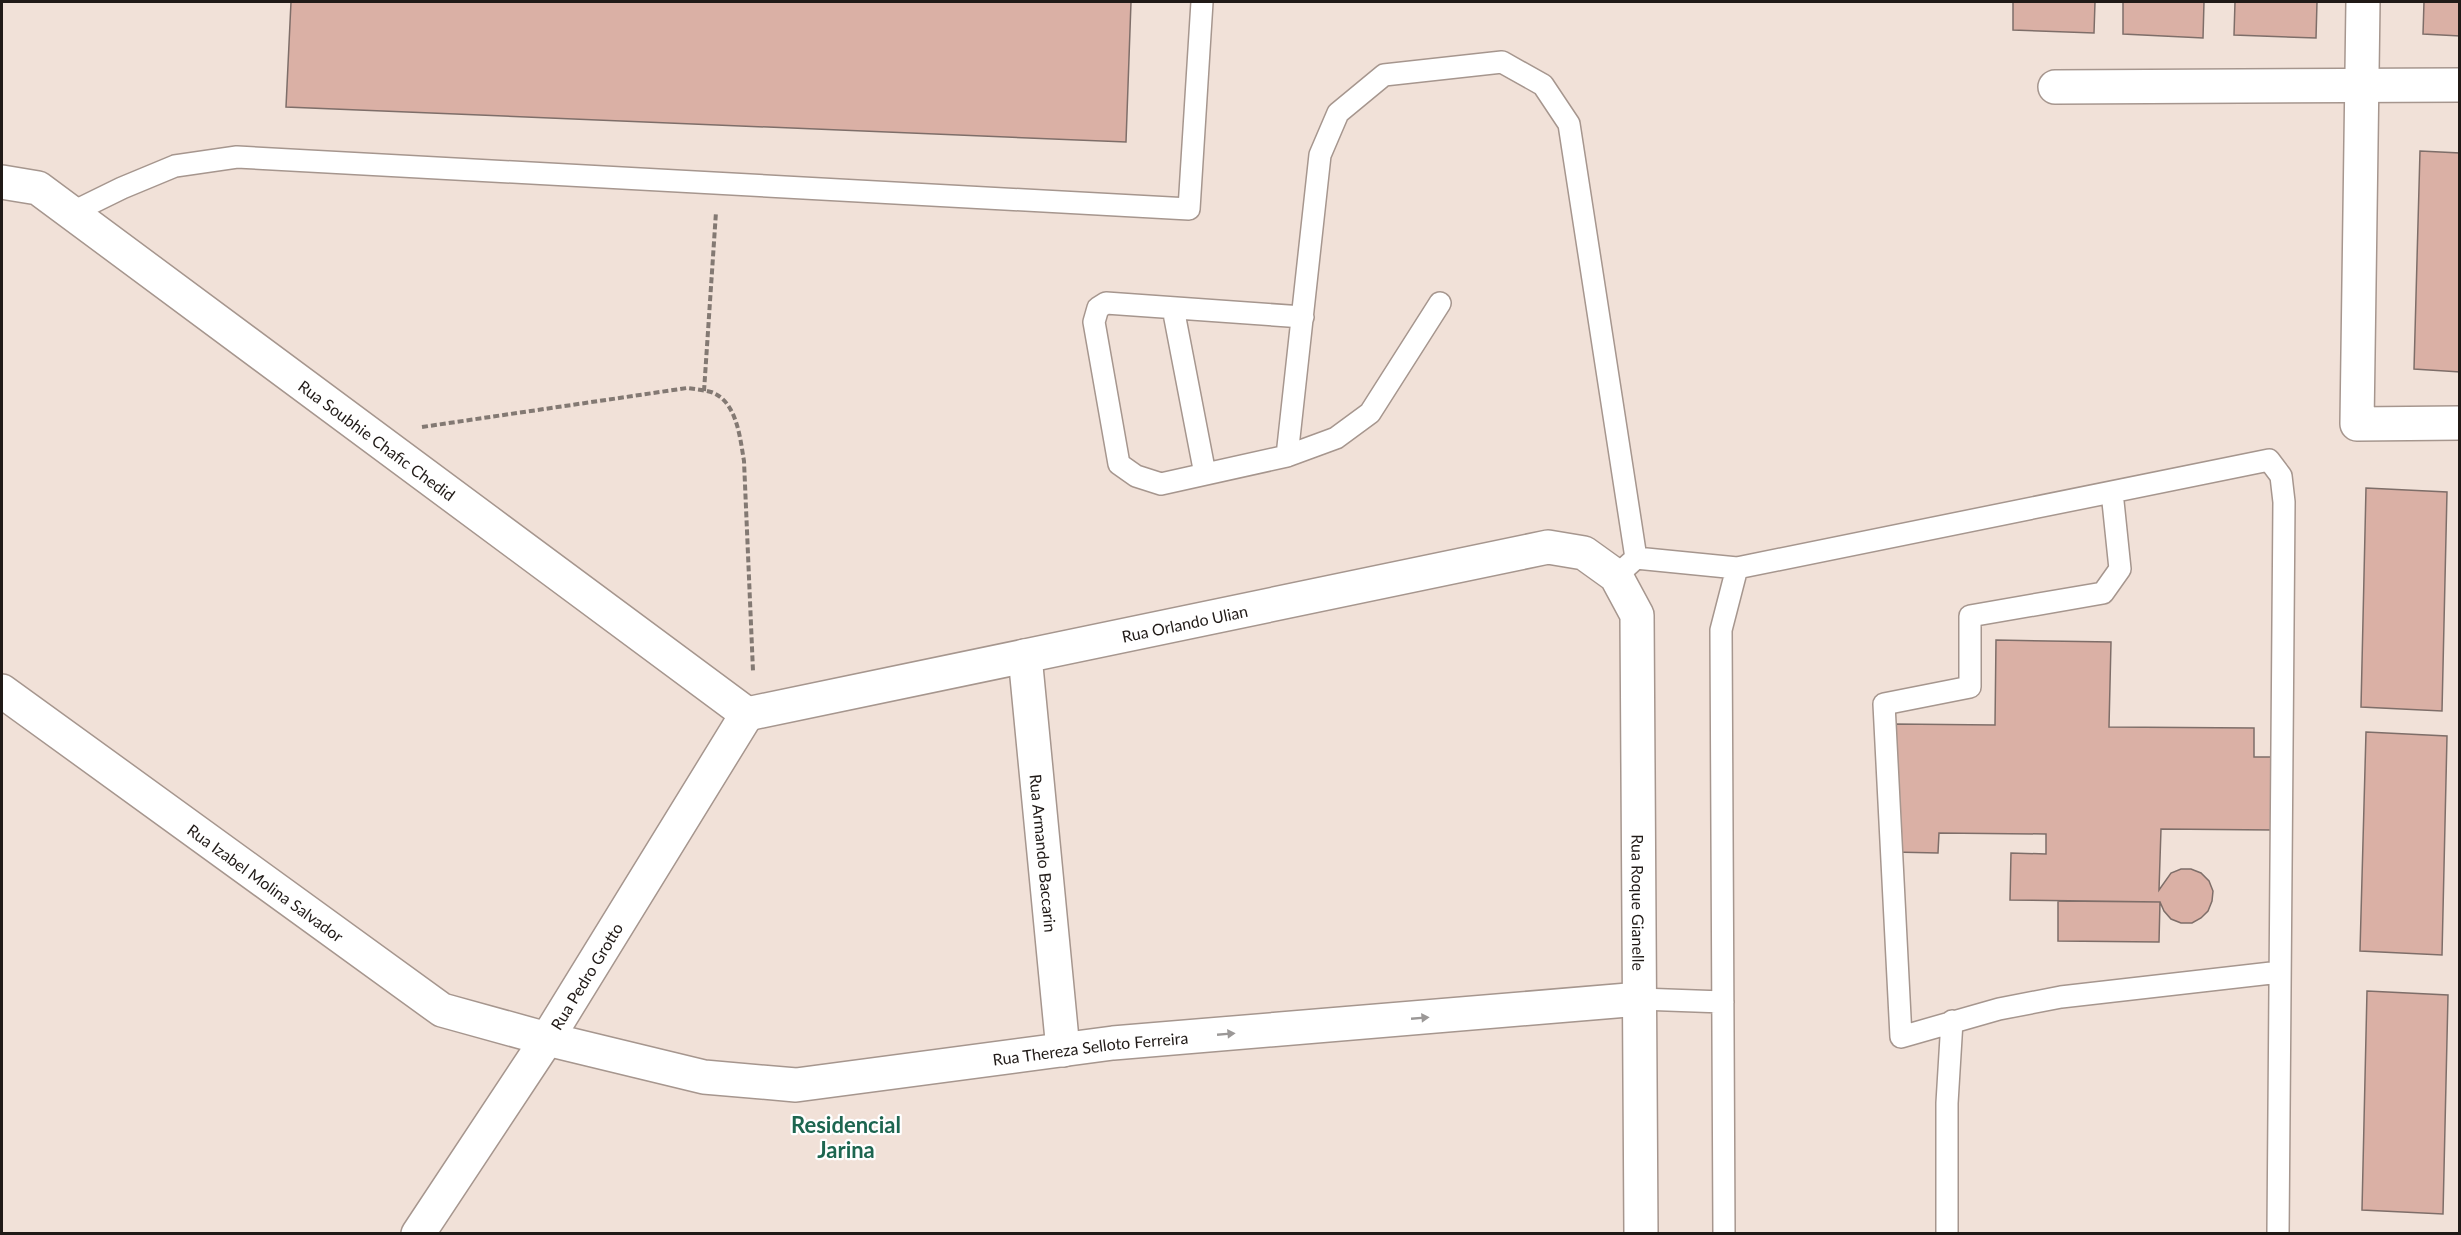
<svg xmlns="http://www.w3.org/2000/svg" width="2461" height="1235" font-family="Lato,sans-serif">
	<rect width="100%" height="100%" fill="#f1e1d8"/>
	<path fill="#dab0a5" stroke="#7e6e69" stroke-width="1.5" d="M291,2h840l-5,140 -840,-35z
		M2013,2h82l-1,31 -81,-3z
		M2123,2h81l-1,36 -80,-4z
		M2235,2h82l-1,36 -82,-3z
		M2424,2h36v34l-37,-2z
		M2420,151l40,2v219l-46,-3z
		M2366,488l81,4 -5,219 -81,-4z
		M1996,640l115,2 -2,85 145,1v29h20l-1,73 -112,-1 -2,61 12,-17 10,-4h10l10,4 8,8 4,10 -1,10 -4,10 -7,7 -9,5h-11l-10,-4 -7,-8 -4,-9 -150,-2 1,-47 35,1v-20l-107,-1 -1,20 -45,-1 2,-128 100,1z
		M2366,732l81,4 -5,219 -82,-4z
		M2058,901l102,1 -1,40 -101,-1z
		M2367,991l81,4 -5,219 -81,-4z"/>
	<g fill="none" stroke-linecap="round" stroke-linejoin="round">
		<g stroke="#a6968e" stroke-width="24">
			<path id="service" d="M71,213l51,-25 53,-22 62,-9 952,52 13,-207
				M1173,308l32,166
				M1303,317l-197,-14 -8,5 -4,14 25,142 17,12 25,8 126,-28 49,-18 34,-25 70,-110
				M1287,456l33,-301 18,-42 46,-38 118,-13 41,23 26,39 67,434
				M2112,492l8,77 -17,24 -133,23v71l-86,17 17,333 98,-28 62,-12 219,-25
				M1625,568l11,-10 101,10
				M1640,999l83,3
				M1724,1234l-3,-604 16,-62 532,-108 12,16 3,26 -6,732
				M1947,1234v-131l5,-82"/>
		</g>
		<g stroke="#a6968e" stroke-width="36">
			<g id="minor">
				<path d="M2363,2l-6,422 103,-1"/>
				<path d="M2055,87l405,-2"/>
				<path id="s1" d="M2,182l36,6 709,526"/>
				<path id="s2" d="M1025,656l38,394"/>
				<path id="s3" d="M2,691l440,319 105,29 157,38 92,8 317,-42 527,-44"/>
				<path id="s4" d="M747,714l801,-167 36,6 32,23 21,39 4,619"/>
				<path id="s5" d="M418,1234l129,-195 200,-325"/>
			</g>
		</g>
		<path stroke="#837973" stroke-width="4" stroke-dasharray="6 3" stroke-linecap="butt" d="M704,391l12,-179
			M422,427l265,-39c8,1 16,2 24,4 26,9 29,46 33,69l9,210"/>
		<use href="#service" stroke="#fff" stroke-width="21"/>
		<use href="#minor" stroke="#fff" stroke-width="33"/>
	</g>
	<defs><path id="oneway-solid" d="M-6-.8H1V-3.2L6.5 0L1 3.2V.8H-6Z" transform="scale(1.5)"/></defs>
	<g fill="#9b9897">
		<use href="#oneway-solid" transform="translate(1420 1018) rotate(-5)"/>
		<use href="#oneway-solid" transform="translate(1226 1034) rotate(-5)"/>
	</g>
	<g text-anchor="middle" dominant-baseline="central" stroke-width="4.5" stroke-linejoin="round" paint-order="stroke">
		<g font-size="16" fill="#201a17" stroke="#fff">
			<text stroke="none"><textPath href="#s1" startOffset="459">Rua Soubhie Chafic Chedid</textPath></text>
			<text stroke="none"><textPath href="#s4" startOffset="447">Rua Orlando Ulian</textPath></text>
			<text stroke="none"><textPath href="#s2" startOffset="198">Rua Armando Baccarin</textPath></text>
			<text stroke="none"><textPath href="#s3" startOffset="326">Rua Izabel Molina Salvador</textPath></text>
			<text stroke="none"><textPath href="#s4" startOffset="1226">Rua Roque Gianelle</textPath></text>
			<text stroke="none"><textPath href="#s5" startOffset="308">Rua Pedro Grotto</textPath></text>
			<text stroke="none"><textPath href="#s3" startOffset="1203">Rua Thereza Selloto Ferreira</textPath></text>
		</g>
		<g font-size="22" font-weight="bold" fill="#1d6650" stroke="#fff">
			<text x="846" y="1124">Residencial<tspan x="846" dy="25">Jarina</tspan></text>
		</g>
	</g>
	<rect width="2461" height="1235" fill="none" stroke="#201a17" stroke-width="6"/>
</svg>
